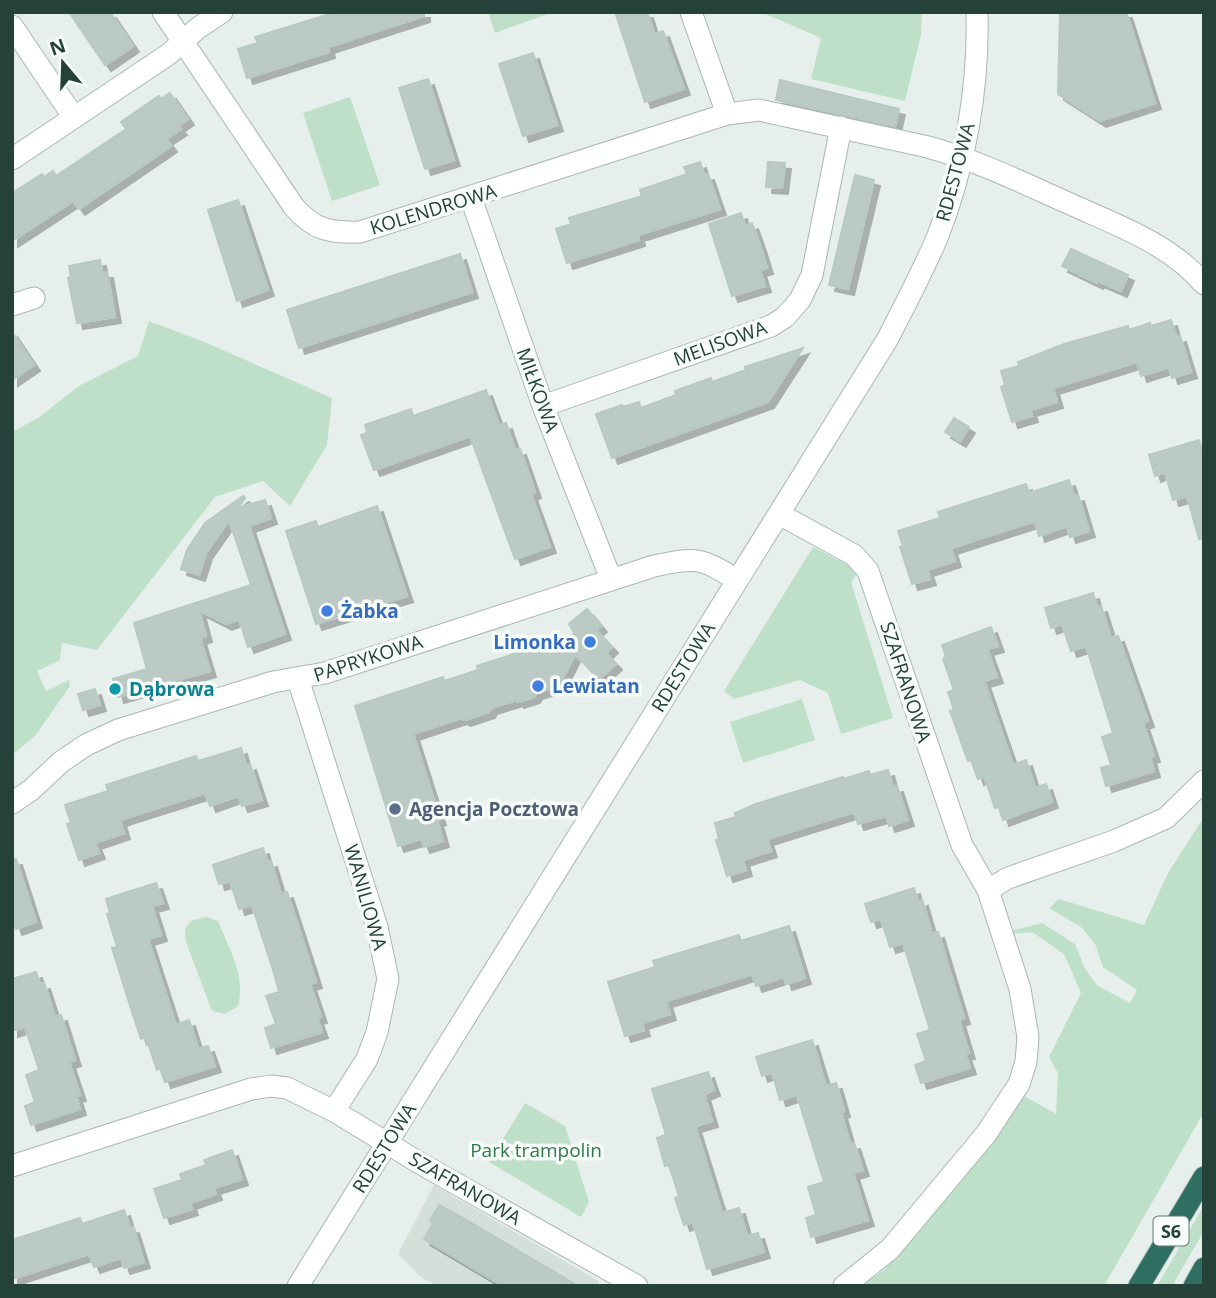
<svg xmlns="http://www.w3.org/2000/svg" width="1216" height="1298" font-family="'Open Sans',sans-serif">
	<defs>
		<filter id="shadow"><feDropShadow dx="6" dy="6" stdDeviation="0" flood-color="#0004"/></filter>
	</defs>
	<rect width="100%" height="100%" fill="#e6efeb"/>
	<path fill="#d4dfda" d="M434,1185l165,96 -2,5h-160l-16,-9 -23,-23z"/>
	<path fill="#bfe0c8" d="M488,12h65l-58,21z
		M761,12h161l-1,23 -16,66 -94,-22 10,-41z
		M350,97l30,88 -48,16 -29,-88z
		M149,321l58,22 125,55 -5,47 -37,61 -27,-25 -48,16 -118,153 -35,-7 -2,17 -23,11 9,20 23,-11 1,6 -35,50 -23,19v-323l26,-14 41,-32 59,-30z
		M813,547l46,24 -8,11 42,136 -52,16 -13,-41 -28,-13 -66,19 -10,-8z
		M802,699l13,41 -72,23 -13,-41z
		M1204,817v295l-100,174h-243l23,-16 75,-87 65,-87 32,18 2,-41 -9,-16 32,-64 -17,-39 -32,-22 -21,2 -1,-3 32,-8 33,21 10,25 13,17 32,17 7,-13 -34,-23 -8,-23 -14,-17 -32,-19 10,-9 85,26 24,-52z
		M206,917l12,4c11,28 28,54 20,85l-13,8 -13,-3 -26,-69 -1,-13 6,-8z
		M525,1103l40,23 24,76 -8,15 -92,-55z
		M1204,1205v26l-32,55h-15z"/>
	<path fill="#bbcac4" stroke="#b8c9c2" stroke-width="2" filter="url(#shadow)" d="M69,12h41l23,34 -28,19z
		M336,12h88v4l-96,31 1,5 -82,26 -9,-29 20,-6 -3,-6z
		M615,12h32l7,22 9,-3 21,58 -39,13z
		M1060,12h66l29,91 -55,18 -42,-27z
		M533,53l24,72 -34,11 -24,-72z
		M428,79l26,81 -29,9 -26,-81z
		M780,80l119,29 -4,17 -119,-26z
		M170,93l18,26 -10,7 3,3 -15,10 5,7 -92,63 -6,-8 -61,40v-48l30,-19 2,3 9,-6 3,5 70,-47 -5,-7 7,-5 31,-21 2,3z
		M700,162l4,13 4,-1 12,35 -82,26 1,5 -72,23 -11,-34 15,-5 -2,-6 73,-22 -2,-6 47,-16 -3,-7z
		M768,162l17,1 -3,25 -16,-1z
		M855,175l19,5 -26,109 -19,-4z
		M238,200l30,90 -31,11 -29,-91z
		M741,213l4,13 7,-3 8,22 7,23 -7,2 5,16 -33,10 -23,-72z
		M1071,249l57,26 -7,16 -23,-10 -1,2 -35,-17z
		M460,254l12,38 -173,56 -12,-38z
		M100,260l2,12h5l8,45 -38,6 -9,-45 3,-1 -2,-11z
		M1171,320l5,17 4,-1 11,36 -19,6 -3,-11 -28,9 -4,-14 -84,26 4,14 -27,8 2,6 -20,6 -11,-35 4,-2 -4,-14 18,-5 -1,-4 46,-18 64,-18 1,4 21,-7 1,3z
		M12,332l22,33 -22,15z
		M803,348l-35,54 -156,56 -16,-44 26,-9 1,2 16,-5 2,6 35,-13 -1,-4 36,-13 1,4 34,-12 -1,-3z
		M486,390l13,35 7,-2 9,27 5,-1 15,43 -4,2 19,53 -35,12 -45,-123 -96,34 -13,-35 6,-2 -2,-8 46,-16 2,7z
		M954,418l15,9 -9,14 -15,-9z
		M1199,440l5,18v80l-5,1 -12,-43 -14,4 -8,-28 -10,4 -6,-21z
		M1069,480l5,16 4,-1 11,36 -19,6 -3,-11 -28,10 -4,-15 -84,27 4,13 -28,9 3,9 -18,5 -12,-37 3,-1 -5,-15 42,-13 -2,-6 88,-28 3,9z
		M243,496l2,2 -7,10 27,-8 6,18 -22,8 36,108 -37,13 -9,-28 -13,5 -27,-14 7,26 -6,2 10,33 -92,26 -5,-18 34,-10 -13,-46 117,-38 -22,-65 -23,33 -7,22 -18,-6 6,-19 18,-27z
		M377,506l30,90 -91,28 -30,-93 30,-10 2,6z
		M1093,593l4,14 4,-1 10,32 7,-2 30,85 -5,2 11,33 -4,1 4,14 -48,15 -5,-18 10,-3 -9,-28 11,-4 -27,-87 -15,5 -9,-27 -11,4 -6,-20z
		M587,609l14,17 -5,4 16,17 -6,6 10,11 -17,15 -24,-25 -16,32 -23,7 -2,4 -16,5 -1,-2 -26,8 -2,4 -24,8 -4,-2 -48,16 27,85 -3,1 6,21 -19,6 -3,-8 -23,7 -43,-140 88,-29 1,4 34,-11 -1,-4 98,-32 -6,-10z
		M991,627l7,19 -11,3 10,28 -13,4 11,32 18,52 13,-5 9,28 11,-4 6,18 -49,18 -4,-14 -4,2 -11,-32 -6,3 -7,-19 -3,1 -18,-50 4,-1 -6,-18 6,-2 -11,-31 3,-2 -4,-12z
		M95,689l5,16 -17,5 -5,-16z
		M241,748l5,18 4,-2 12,36 -20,6 -4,-10 -28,10 -5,-13 -76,24 -9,3 4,13 -29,10 4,10 -20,7 -12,-36 4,-1 -6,-18 43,-14 -2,-6 90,-29 2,5z
		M888,770l5,17 4,-1 11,34 -19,6 -3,-10 -28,8 -4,-12 -87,27 4,12 -28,9 3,10 -19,6 -11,-36 3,-1 -4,-16 21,-6 -1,-4 21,-9 87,-27 1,2 25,-8 1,4z
		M263,848l4,14 4,-1 10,33 6,-2 23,71 6,19 -6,2 11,33 -4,1 5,14 -51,16 -6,-20 11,-4 -10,-28 13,-4 -5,-19 -22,-68 -13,4 -9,-28 -11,3 -6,-19z
		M16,859l20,63 -20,7 -4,-13v-56z
		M156,883l7,20 -11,3 9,29 -13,4 22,68 6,18 13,-5 9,29 10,-3 7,20 -50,16 -5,-14 -3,2 -11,-33 -5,2 -9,-27 -20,-64 5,-1 -10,-33 3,-1 -4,-14z
		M914,888l4,14 4,-2 10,34 6,-2 26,86 -5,2 10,33 -4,1 5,14 -49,15 -6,-18 11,-4 -9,-27 13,-4 -27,-87 -13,4 -9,-28 -10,3 -6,-18z
		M789,926l16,52 -19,6 -2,-7 -28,9 -4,-12 -76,24 -10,3 4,13 -28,9 2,7 -19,6 -17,-54 47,-15 -2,-6 86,-26 2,6z
		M36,972l4,12 4,-1 11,34 6,-2 14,45 -6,2 11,33 -4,1 4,13 -49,16 -6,-19 10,-4 -9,-27 13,-5 -14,-43 -13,4v-52z
		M812,1040l14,46 10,-3 8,28 -3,1 9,32 4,-1 9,27 -10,3 15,47 -57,17 -5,-19 10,-3 -8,-28 16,-5 -27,-87 -17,5 -8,-28 -10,4 -6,-19z
		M708,1072l6,18 -10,4 8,27 -17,5 27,87 17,-5 8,28 11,-3 6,19 -57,17 -14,-47 -9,3 -9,-27 4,-2 -10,-31 -4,1 -8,-28 9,-3 -14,-46z
		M232,1150l10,29 -28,9 2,6 -26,9 2,6 -28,9 -10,-29 28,-9 -2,-6 26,-9 -2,-5z
		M439,1205l26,14 113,67h-75l-79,-47 9,-16 -3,-2z
		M124,1210l6,18 3,-1 11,35 -20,6 -3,-10 -27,9 -5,-13 -77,25v-39l68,-22 2,6z"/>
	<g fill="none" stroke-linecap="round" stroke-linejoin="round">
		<g stroke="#a8b8b2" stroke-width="23">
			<path id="minor" d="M163,12l131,195c20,23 36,26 66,25l367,-118 32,-4 165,36c50,13 97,36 144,57 48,22 101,40 136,81
				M691,12l36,102
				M12,26l61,90
				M12,159l157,-105 29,-26 24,-16
				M471,198l72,208 68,173
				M12,305l22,-7
				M543,406l228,-80 14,-9 15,-17 12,-25 29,-148
				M779,514l75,41 14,16 94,274 26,45 32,99 8,48 -2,25 -7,22 -33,50 -96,115 -46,37
				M298,679l79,248 11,52 -11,53 -10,27 -33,52
				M12,803l19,-13 30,-28 25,-17 32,-15 155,-48 52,-9 329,-107c44,-9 45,-9 83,14
				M988,890l20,-12 106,-37 52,-23 38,-37
				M12,1166l239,-77 20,-3 16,2 47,23 84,51 219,124
				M298,1286l589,-946c17,-33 35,-67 50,-102 28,-70 42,-150 40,-226"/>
		</g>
		<g stroke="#c2cac8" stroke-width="23">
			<path id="highway" d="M1139,1286l65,-109
				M1194,1286l10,-18"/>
		</g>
		<use href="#minor" stroke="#fff" stroke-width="21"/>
		<use href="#highway" stroke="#2f6f62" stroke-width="21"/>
	</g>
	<g fill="#3f7fe0" stroke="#f7fbf9" stroke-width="2.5">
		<circle cx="327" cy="611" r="7"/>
		<circle cx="590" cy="642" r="7"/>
		<circle cx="538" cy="686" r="7"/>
	</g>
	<circle fill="#0f9aa8" stroke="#f7fbf9" stroke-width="2.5" cx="115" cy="689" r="7"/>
	<circle fill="#5c6f8a" stroke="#f7fbf9" stroke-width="2.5" cx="395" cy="809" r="7"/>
	<g text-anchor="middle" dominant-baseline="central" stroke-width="7" stroke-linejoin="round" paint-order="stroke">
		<rect fill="#f7fbf9" stroke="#637a73" stroke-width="2" x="1153.5" y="1216.5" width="35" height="29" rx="5"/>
		<g font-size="18" font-weight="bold" fill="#24423a">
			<text x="1171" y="1231">S6</text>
		</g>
		<g font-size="19" fill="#24423a" stroke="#f7fbf9">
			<text transform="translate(955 172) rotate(-75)">RDESTOWA</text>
			<text transform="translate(433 209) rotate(-17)">KOLENDROWA</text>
			<text transform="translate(720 343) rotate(-20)">MELISOWA</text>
			<text transform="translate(538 390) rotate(70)">MIŁKOWA</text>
			<text transform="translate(368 658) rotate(-18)">PAPRYKOWA</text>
			<text transform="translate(683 667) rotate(-58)">RDESTOWA</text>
			<text transform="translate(906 682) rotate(72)">SZAFRANOWA</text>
			<text transform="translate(366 897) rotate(74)">WANILIOWA</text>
			<text transform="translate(384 1148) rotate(-58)">RDESTOWA</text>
			<text transform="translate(465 1188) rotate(30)">SZAFRANOWA</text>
		</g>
		<g font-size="19" font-weight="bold" fill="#366cbe" stroke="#f7fbf9" text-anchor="start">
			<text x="341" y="611">Żabka</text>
			<text x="576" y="642" text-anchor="end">Limonka</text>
			<text x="552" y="686">Lewiatan</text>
		</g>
		<g font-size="19" font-weight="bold" fill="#0d838f" stroke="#f7fbf9" text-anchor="start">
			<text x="129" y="689">Dąbrowa</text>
		</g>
		<g font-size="19" font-weight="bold" fill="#4e5e75" stroke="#f7fbf9" text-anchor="start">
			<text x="409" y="809">Agencja Pocztowa</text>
		</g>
		<g font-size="19" fill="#2d7a4b" stroke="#f7fbf9">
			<text x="536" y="1150">Park trampolin</text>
		</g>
	</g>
	<rect width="1216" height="1298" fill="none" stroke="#24423a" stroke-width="28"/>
	<g transform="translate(63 63) rotate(341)" stroke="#f7fbf9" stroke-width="5" paint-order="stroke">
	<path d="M0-5L12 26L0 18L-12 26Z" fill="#24423a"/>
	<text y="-10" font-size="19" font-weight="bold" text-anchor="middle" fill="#24423a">N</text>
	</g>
</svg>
